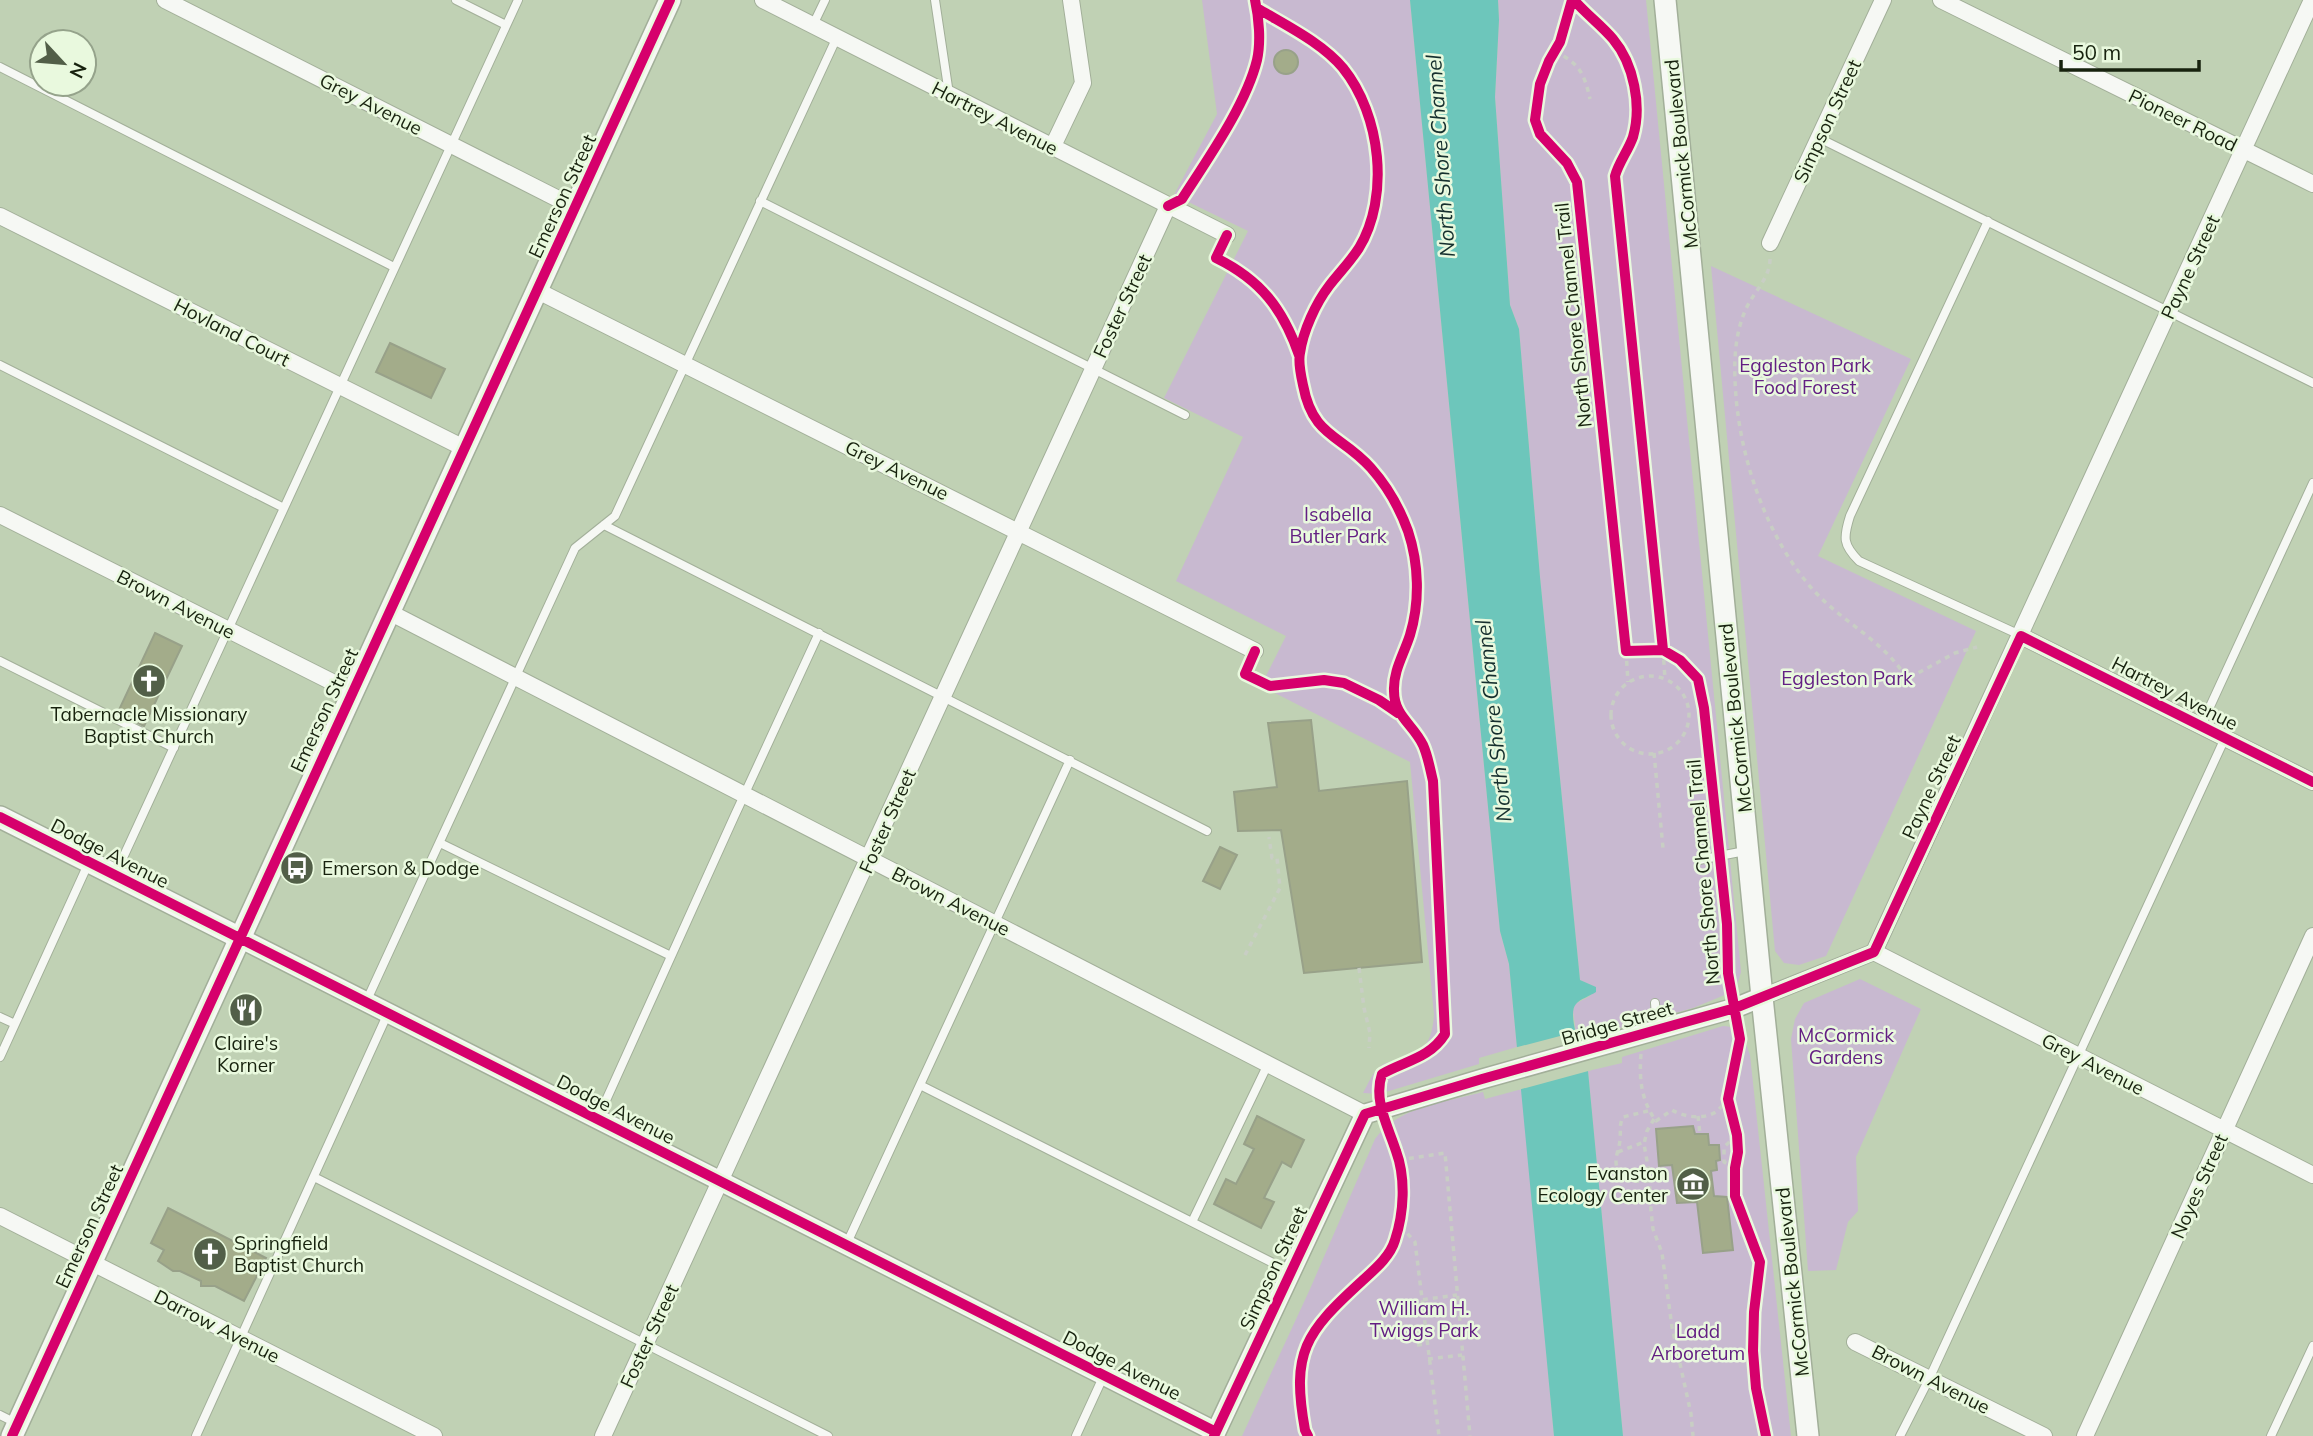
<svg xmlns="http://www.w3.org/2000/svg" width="2313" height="1436" font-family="Mulish,sans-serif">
	<rect width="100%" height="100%" fill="#c0d1b4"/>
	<path fill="#c8b9d0" d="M1202,0h208l90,931 9,33 8,83 -38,11v6l-100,30 -16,-1c5,-9 10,-22 19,-28 5,-3 12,-4 17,-5 26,-8 33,-18 35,-45l-24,-253 -149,-76 25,-50 -110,-55 67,-144 -79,-39 84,-167 -74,-36 43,-81z
		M1498,0h148l95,972 -4,13 -5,7 -39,16 -74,20 -2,-7 -41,11 -3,-21 2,-7 15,-8 5,-9 -15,-7 -40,-403 -21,-248 -9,-24 -15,-208 4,-77z
		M1711,266l200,93 -93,197 158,75 -150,325 -27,9 -15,-2 -9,-12z
		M1860,979l61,30 -65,148 2,54 -10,11 -12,48 -28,1 -17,-232 4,-20 9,-16z
		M1723,1026c18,0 22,14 27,29l41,381h-168l-35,-365 34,-8v-6z
		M1522,1089l32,347h-312l68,-147 65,-150c23,-33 72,-37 108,-47l2,7z"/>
	<path fill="#6dc6bb" d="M1410,0h88l1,20 -4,77 15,208 9,24 21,248 40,403 16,7v5c-6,4 -16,7 -20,12 -10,10 8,55 12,67l35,365h-69l-45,-472 -9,-33z"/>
	<path fill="#c0d1b4" d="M1579,1031l13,39 -74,20 -4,-42z"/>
	<path fill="#a3ac8a" stroke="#98a189" stroke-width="2" d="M1274 62a12 12 0 1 1 24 0a12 12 0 1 1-24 0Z
		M390,343l55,26 -14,29 -55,-26z
		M155,633l27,13 -38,80 -26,-14z
		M1311,720l8,71 88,-10 15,181 -118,11 -23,-143 -43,1 -4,-39 43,-5 -9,-64z
		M1220,847l17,8 -17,34 -17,-8z
		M1257,1116l47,24 -13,27 -9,-5 -18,36 10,4 -13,26 -47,-24 12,-25 10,5 18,-35 -10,-5z
		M1693,1126l2,8h13l1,11h10l1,15 -4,1 1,9 -6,1 3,25 13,1 6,53 -30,3 -6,-51 -20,1 -5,-38 -13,1 -3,-37z
		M168,1208l98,50 -22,43 -29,-15h-14v-5l-21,-10h-7l-15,-10 6,-11 -13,-7z"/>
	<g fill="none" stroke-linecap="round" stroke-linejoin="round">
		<g stroke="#a2af99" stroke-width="10">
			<path id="service" d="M456,0l50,25
				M935,0l14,94
				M813,25l12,-25
				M0,67l394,200
				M1819,138l494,245
				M760,201l425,214
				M1988,221l-138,295c-7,22 -7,29 9,45l161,74
				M0,365l284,143
				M604,525l603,306
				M0,661l174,87
				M2201,726l112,-243
				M440,843l231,113
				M1699,860l46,-9
				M115,875l403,-875
				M366,1002l209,-454 40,-32 222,-479
				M1655,1003l2,27
				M0,1017l15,7
				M0,1057l89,-195
				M920,1085l371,187
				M598,1118l136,-301 85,-184
				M314,1177l514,259
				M1192,1222l76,-158
				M847,1243l223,-483
				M0,1415l16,8
				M196,1436l192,-423
				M1076,1436l28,-61
				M1900,1436l29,-57 296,-641
				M2271,1436l42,-90"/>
		</g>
		<g stroke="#a2af99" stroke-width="18">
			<path id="minor" d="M165,0l411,208
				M763,0l464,235
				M1941,0l372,184
				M1052,148l31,-65 -12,-83
				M0,216l464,232
				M1770,243l113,-243
				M538,291l717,360
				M0,515l352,177
				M389,612l976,502
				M2021,636l292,146
				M1874,952l438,-952
				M1874,952l439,223
				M1762,997l112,-45
				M0,1216l434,220
				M1855,1342l189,94
				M603,1436l565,-1230
				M2085,1436l228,-500"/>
		</g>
		<g stroke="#a2af99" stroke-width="22">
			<path id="tertiary" d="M240,938l976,494
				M1214,1436l151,-322 117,-35 253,-71 27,-11"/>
		</g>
		<g stroke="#a2af99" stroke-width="24">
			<path id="secondary" d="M1665,0l97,997 46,439
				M0,817l240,121
				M12,1436l658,-1436"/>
		</g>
		<path stroke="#c8cec4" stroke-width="3.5" stroke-dasharray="5 5" stroke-linecap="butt" d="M1257,8l5,-8
			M1555,51c24,13 29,21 35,48
			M1770,259c0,20 -17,33 -25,52 -9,21 -11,45 -10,68 2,73 31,162 83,216 28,29 68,48 89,84l48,-26 22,-6
			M1663,650l2,29
			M1626,651l2,31
			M1611 715a39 39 0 1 1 78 0a39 39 0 1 1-78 0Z
			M1654,753l9,95
			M1245,955l35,-67 -3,-30h-5l-3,-21
			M1359,968l5,40 6,25 -1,15
			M1641,1054c-2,25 0,46 15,67l16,-11c12,7 31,10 44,2 4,-3 8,-9 12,-13
			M1648,1111l-25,6c-4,8 -2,13 -3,22 0,7 -4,15 -4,22 0,18 19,22 34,20
			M1698,1116l2,18
			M1654,1119l-7,12 -3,13 5,28 2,39 2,18 9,24 10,74 19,87 2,22
			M1618,1152l26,-10
			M1399,1160l46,-7 25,283
			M1735,1168l-11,-6v-15l13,-12
			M1398,1231l9,2 8,9 24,194
			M1413,1301l44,-6
			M1417,1345l9,-1
			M1428,1359l34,-4"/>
		<use href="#service" stroke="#f6f8f4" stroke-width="8"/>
		<use href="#minor" stroke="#f6f8f4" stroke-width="16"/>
		<use href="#tertiary" stroke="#f6f8f4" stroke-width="19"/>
		<use href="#secondary" stroke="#f6f8f4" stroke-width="21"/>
		<g stroke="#e9f9de" stroke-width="15">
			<path id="cycleway" d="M1572,0l-12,42 -11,19 -9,23 -5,36 5,14 27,29 10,19 49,469 37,-1 17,10 18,19 6,29 23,216 1,49 12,66 -12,60 9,36 1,17 -3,16v28l25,66 -6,50 -1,39 3,37 10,48
				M1574,0c12,14 27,25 39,39 21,25 29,67 20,98 -5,14 -14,25 -18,39l48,474
				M1257,8c28,17 64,34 86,60 38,47 47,129 16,180 -9,14 -20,25 -30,38 -13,17 -26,45 -29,67 -2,9 1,23 3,32 10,53 38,49 68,83 16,18 29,41 37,63 11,33 12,71 2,104 -6,19 -17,36 -16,56 0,25 19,33 29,54 5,11 7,24 10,36l12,253c-15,24 -40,27 -63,40 -9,26 6,52 14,77 10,27 8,62 -1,89 -5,17 -21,30 -33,41 -57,52 -71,71 -57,149l3,6
				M1168,206l14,-7c25,-39 64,-94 75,-139 4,-18 2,-42 -2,-60
				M1227,235l-11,23c45,22 67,51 83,97
				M1255,651l-10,23 25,12 54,-6 20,3 35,17 19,13
				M0,817l1216,615
				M12,1436l658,-1436
				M1214,1436l151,-322 117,-35 253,-71 139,-56 147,-316 292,146"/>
		</g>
		<use href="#cycleway" stroke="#d6006c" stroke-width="10"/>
	</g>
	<defs>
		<g id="church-disc" transform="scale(1.75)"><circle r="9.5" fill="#525f48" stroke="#e9f9de"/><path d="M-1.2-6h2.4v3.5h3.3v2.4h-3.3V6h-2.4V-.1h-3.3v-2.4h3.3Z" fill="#fff"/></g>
		<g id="bus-disc" transform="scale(1.75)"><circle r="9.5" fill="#525f48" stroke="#e9f9de"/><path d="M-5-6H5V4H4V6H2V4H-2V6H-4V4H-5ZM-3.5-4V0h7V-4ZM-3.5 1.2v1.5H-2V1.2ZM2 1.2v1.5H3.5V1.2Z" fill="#fff"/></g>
		<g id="restaurant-disc" transform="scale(1.75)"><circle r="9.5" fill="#525f48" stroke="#e9f9de"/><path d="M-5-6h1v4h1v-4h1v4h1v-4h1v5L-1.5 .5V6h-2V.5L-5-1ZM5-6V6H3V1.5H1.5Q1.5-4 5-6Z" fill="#fff"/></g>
		<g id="museum-disc" transform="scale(1.75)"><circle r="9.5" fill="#525f48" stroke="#e9f9de"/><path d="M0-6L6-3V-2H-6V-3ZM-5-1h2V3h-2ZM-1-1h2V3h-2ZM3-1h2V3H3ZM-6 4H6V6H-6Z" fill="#fff"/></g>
	</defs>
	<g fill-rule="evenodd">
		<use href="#church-disc" x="149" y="681"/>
		<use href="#bus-disc" x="297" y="868"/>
		<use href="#restaurant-disc" x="246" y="1010"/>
		<use href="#museum-disc" x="1693" y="1184"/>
		<use href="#church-disc" x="210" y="1254"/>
	</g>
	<g text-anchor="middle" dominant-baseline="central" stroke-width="5" stroke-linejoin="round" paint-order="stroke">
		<g font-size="19" fill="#17220e" stroke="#e9f9de">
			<text transform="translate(371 104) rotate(27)">Grey Avenue</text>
			<text transform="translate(995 118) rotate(27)">Hartrey Avenue</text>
			<text transform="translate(2183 120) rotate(26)">Pioneer Road</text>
			<text transform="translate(1827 121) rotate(-65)">Simpson Street</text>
			<text transform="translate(1681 154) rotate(-96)">McCormick Boulevard</text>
			<text transform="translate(562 196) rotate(-65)">Emerson Street</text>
			<text transform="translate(2190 267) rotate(-65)">Payne Street</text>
			<text transform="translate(1122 306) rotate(-65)">Foster Street</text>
			<text transform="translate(1573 315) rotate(-96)">North Shore Channel Trail</text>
			<text transform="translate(232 332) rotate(27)">Hovland Court</text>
			<text transform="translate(897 470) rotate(26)">Grey Avenue</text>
			<text transform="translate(176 604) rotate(27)">Brown Avenue</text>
			<text transform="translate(2175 693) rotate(27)">Hartrey Avenue</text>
			<text transform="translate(324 710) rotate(-65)">Emerson Street</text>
			<text transform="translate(1735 718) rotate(-96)">McCormick Boulevard</text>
			<text transform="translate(1931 787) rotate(-65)">Payne Street</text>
			<text transform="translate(887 821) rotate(-66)">Foster Street</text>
			<text transform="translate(110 853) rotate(27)">Dodge Avenue</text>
			<text transform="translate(1703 872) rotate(-95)">North Shore Channel Trail</text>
			<text transform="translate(951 901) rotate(27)">Brown Avenue</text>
			<text transform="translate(1617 1023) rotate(-16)">Bridge Street</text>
			<text transform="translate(2093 1064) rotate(27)">Grey Avenue</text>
			<text transform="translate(616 1109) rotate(27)">Dodge Avenue</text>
			<text transform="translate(2199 1186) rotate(-66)">Noyes Street</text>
			<text transform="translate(89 1226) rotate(-65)">Emerson Street</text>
			<text transform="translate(1273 1268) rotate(-65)">Simpson Street</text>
			<text transform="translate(1792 1282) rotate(-96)">McCormick Boulevard</text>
			<text transform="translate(217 1326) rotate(27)">Darrow Avenue</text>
			<text transform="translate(649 1336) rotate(-65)">Foster Street</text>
			<text transform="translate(1122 1365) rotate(27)">Dodge Avenue</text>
			<text transform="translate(1931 1379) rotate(27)">Brown Avenue</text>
		</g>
		<g font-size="19" fill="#631f83" stroke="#e9f9de">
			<text x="1805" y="365">Eggleston Park<tspan x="1805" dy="22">Food Forest</tspan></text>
			<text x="1338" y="514">Isabella<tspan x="1338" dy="22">Butler Park</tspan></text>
			<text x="1847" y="678">Eggleston Park</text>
			<text x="1846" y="1035">McCormick<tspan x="1846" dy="22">Gardens</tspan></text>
			<text x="1424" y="1308">William H.<tspan x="1424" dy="22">Twiggs Park</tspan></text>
			<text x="1698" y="1331">Ladd<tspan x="1698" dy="22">Arboretum</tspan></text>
		</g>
		<g font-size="19" fill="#17220e" stroke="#e9f9de">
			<text x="149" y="714">Tabernacle Missionary<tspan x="149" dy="22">Baptist Church</tspan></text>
			<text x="322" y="868" text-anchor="start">Emerson &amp; Dodge</text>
			<text x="246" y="1043">Claire's<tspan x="246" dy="22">Korner</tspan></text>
			<text x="1668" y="1173" text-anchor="end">Evanston<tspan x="1668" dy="22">Ecology Center</tspan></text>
			<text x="234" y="1243" text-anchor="start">Springfield<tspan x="234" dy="22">Baptist Church</tspan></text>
		</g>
		<g font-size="21" font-style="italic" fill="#152f2e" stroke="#e9f9de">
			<text transform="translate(1440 156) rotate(-94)">North Shore Channel</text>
			<text transform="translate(1493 721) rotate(-96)">North Shore Channel</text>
		</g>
	</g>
	<g transform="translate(63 63) rotate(116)"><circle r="33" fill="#e9f9de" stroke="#95a38b" stroke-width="2"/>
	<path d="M0-5L12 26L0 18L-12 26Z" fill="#525f48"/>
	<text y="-10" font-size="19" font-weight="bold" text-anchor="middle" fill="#17220e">N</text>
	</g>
	<path d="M2061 60v10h138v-10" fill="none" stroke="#17220e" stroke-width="3.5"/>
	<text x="2072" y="60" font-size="21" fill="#17220e" stroke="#e9f9de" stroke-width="5" paint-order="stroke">50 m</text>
</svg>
